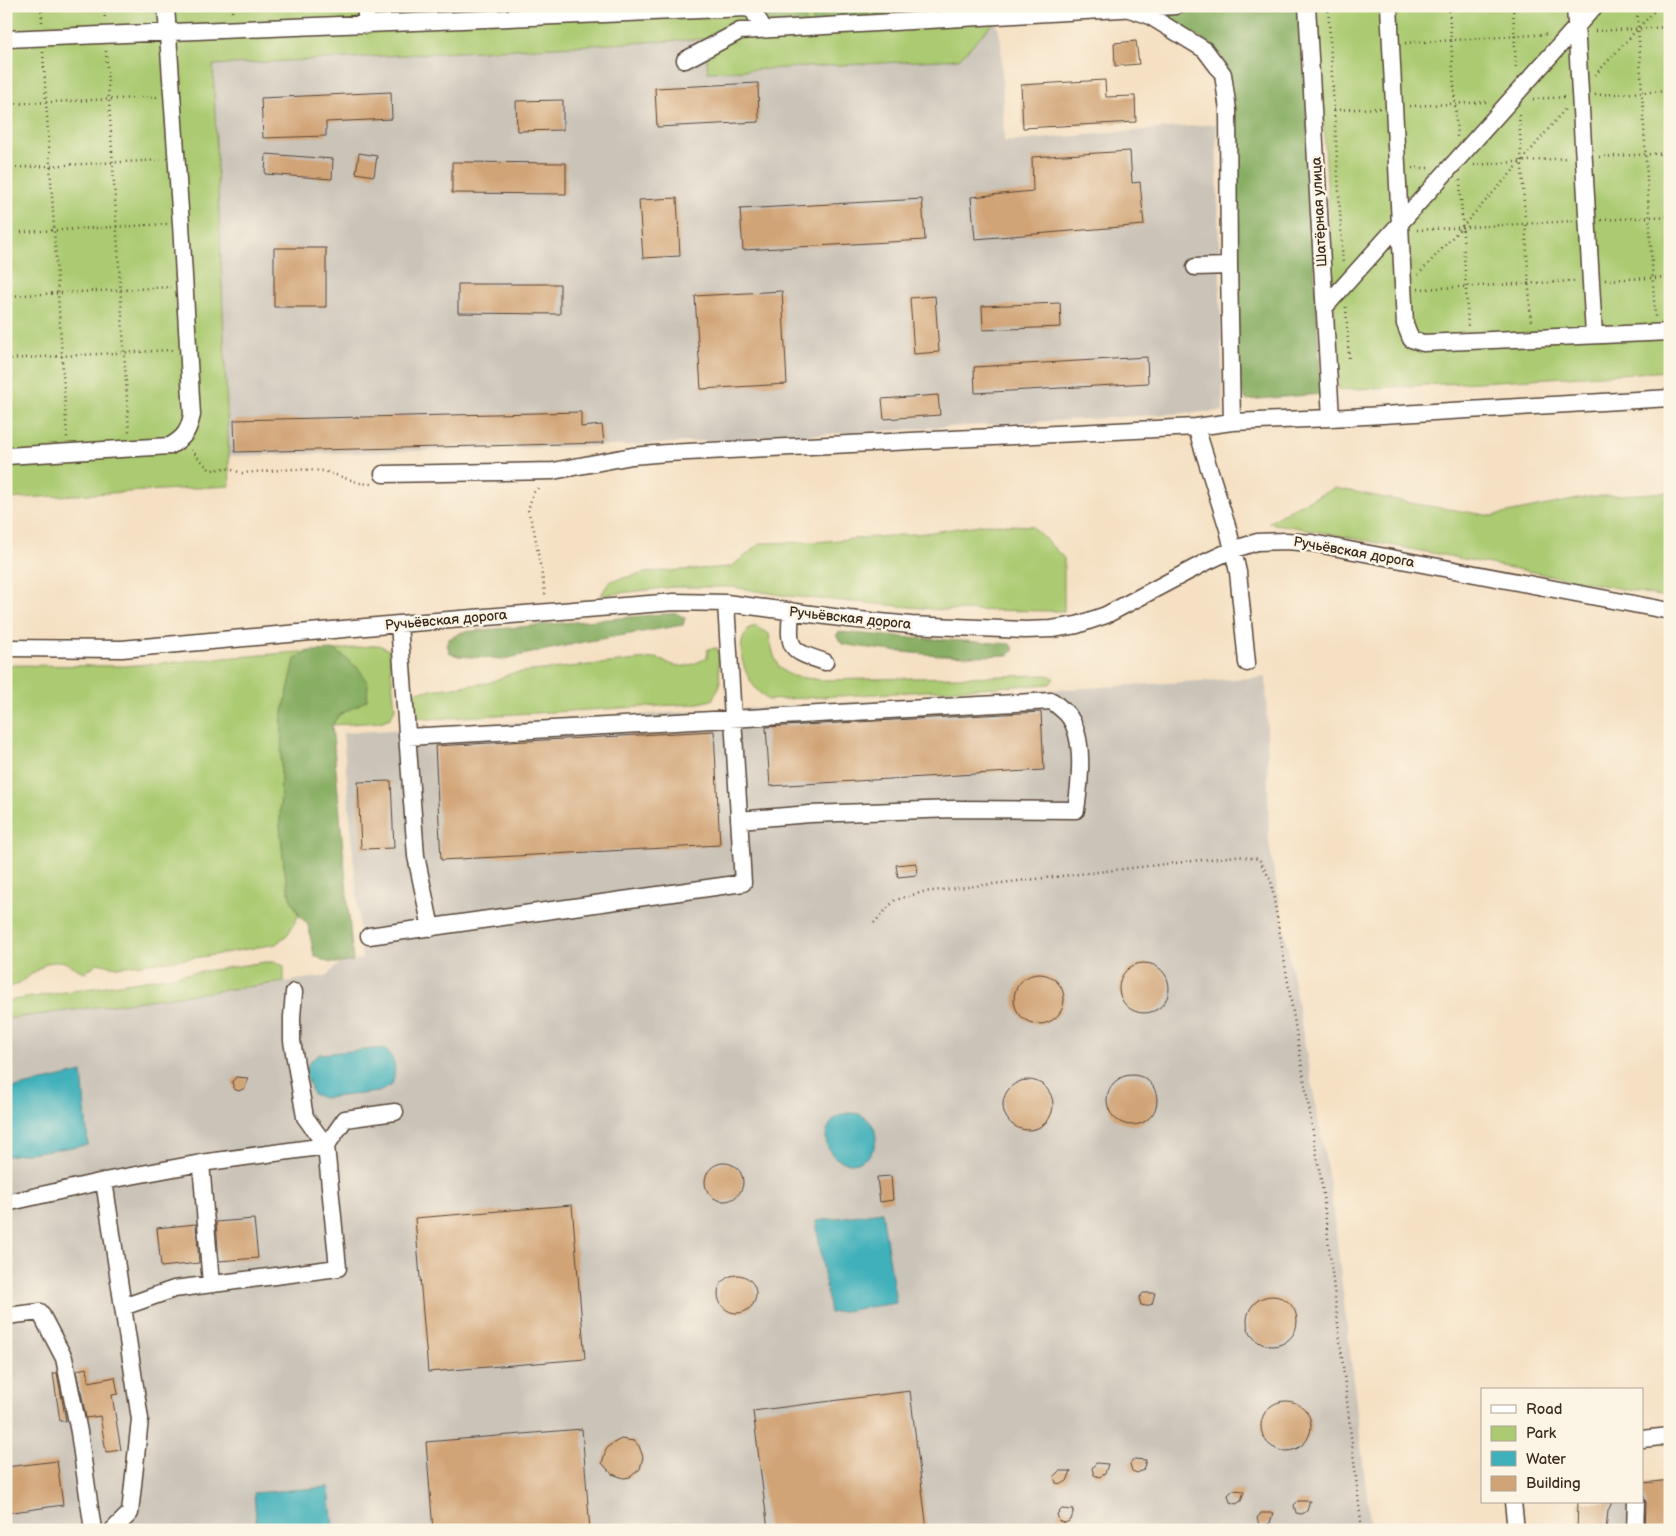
<svg xmlns="http://www.w3.org/2000/svg" width="1676" height="1536" font-family="'Balsamiq Sans',sans-serif">
	<rect width="100%" height="100%" fill="#fcf5e5"/>
	<filter id="ink" filterUnits="userSpaceOnUse"><feTurbulence type="fractalNoise" baseFrequency=".02" numOctaves="2"/><feDisplacementMap in="SourceGraphic" scale="10" xChannelSelector="R" yChannelSelector="G"/><feConvolveMatrix kernelMatrix="1 2 1 2 8 2 1 2 1" color-interpolation-filters="sRGB"/></filter>
	<filter id="wash" filterUnits="userSpaceOnUse"><feTurbulence type="fractalNoise" baseFrequency=".0096" numOctaves="4" result="noise"/><feDisplacementMap in="SourceGraphic" scale="20" xChannelSelector="R" yChannelSelector="G"/><feGaussianBlur stdDeviation="1.12" result="paint"/><feColorMatrix in="noise" values="0 0 0 0 0 0 0 0 0 0 0 0 0 0 0 0 0 1.4 0 .05"/><feComposite in="paint" operator="in"/></filter>
	<g filter="url(#wash)">
		<rect width="100%" height="100%" fill="#f5e0c3"/>
		<path fill="#cac3b8" d="M996,20l5,22 3,100 212,-18 7,287 -586,34 -408,11 -17,-391 493,-26 3,33 251,-13z
			M1266,677l3,167 62,347 40,339h-1365v-511l320,-43 14,-13 22,-4 -19,-226z
			M1670,1480v50h-93l1,-28h64v-19z"/>
		<path fill="#abca71" stroke="#737a48" d="M6,6h1099l-109,14 -37,39 -251,13 -3,-33 -492,26 17,421 -224,13z
			M1317,6h353v365l-331,19z
			M1335,488l81,16 76,12 96,-19 82,-5v106l-376,-71 -26,-4 24,-15z
			M986,524l46,2 32,32v53l-120,-1 -157,-14 -55,-9h-58l-73,8 9,-14 40,-9 81,-5 30,-24 54,-1 110,-9z
			M756,626l13,8c8,44 15,42 57,46l222,-5 6,3 -4,6 -282,16c-17,-12 -30,-37 -26,-58 1,-5 5,-10 7,-14z
			M379,645l10,5 6,59 -5,9 -10,4 -48,3 7,-10 28,-15 -8,-31 -24,-19z
			M718,648l2,37 -8,15 -18,4 -267,15 -10,-2 -3,-25 74,-9 25,-10 144,-15c23,11 26,11 50,0l1,-9z
			M311,651l-16,9 -13,57 -2,108 4,41 6,31 9,18 -11,19 -12,10 -68,12 -91,11 -20,-4 -12,10 -23,-12 -15,2 -29,21 -12,4v-323l118,1z
			M265,962h9l10,4v16l-278,37v-18z"/>
		<path fill="#88ae63" stroke="#626c40" d="M370,6h116v8l-115,6z
			M493,6h57v5l-56,3z
			M757,6h47l2,19 -37,2z
			M812,6h56l1,15 -56,3z
			M875,6h57v11l-56,4z
			M938,6h55v8l-54,3z
			M1273,6h13l15,7 20,381 -75,6 -7,-16 -6,-297 -10,-28 -13,-16 -41,-20 2,-9z
			M676,613l9,5 -2,7 -100,17 -79,17 -46,-3 -8,-3 -3,-8 2,-6 13,-7z
			M839,632l60,5 111,7 4,5 -5,6c-56,3 -112,-2 -167,-11l-6,-9z
			M335,650l24,19 9,15 -1,16 -28,15 -7,10 21,236c-18,3 -24,4 -39,-6l-6,-30 -9,-10 -9,-18 -6,-31 -4,-41 2,-108 13,-58 16,-8z"/>
		<path fill="#40b0ba" stroke="#3e6d6c" d="M384,1048c13,14 12,20 8,37l-13,7 -56,6 -10,-4 -8,-22 5,-11 10,-7z
			M82,1072l6,73 -82,11v-66z
			M826 1138a25 25 0 1 1 50 0a25 25 0 1 1-50 0Z
			M882,1212l14,91 -66,10 -14,-92z
			M329,1487l4,43h-76l-3,-37z"/>
		<g id="blocks">
			<path fill="#d1a477" d="M1136,41l3,23 -24,2 -1,-23z
				M1105,80l1,17 29,-1 1,26 -113,6 -2,-43z
				M758,83l1,39 -102,5 -2,-39z
				M391,92l1,27 -66,3v14l-63,2 -2,-40z
				M563,100v30l-46,1 -1,-30z
				M1130,151l2,32 8,-1 4,43 -169,14 -4,-42 62,-6 -1,-34z
				M359,153l18,3 -3,20 -18,-3z
				M266,154l67,5 -1,20 -67,-5z
				M452,162l114,1v31l-114,-1z
				M677,198l3,58 -37,2 -4,-58z
				M922,199l3,41 -182,10 -3,-41z
				M274,248h52v59h-52z
				M458,284h102v30l-102,-1z
				M782,291l5,93 -86,5 -6,-93z
				M935,296l4,56 -25,2 -4,-56z
				M1060,303l1,24 -78,3 -1,-24z
				M1147,357l1,26 -173,10 -1,-26z
				M938,395l2,20 -56,4 -2,-20z
				M581,412v15l21,-2 2,18 -369,9 -1,-32z
				M1041,712l3,58 -274,16 -4,-59z
				M714,731l6,114 -279,15 -6,-114z
				M391,781l3,67 -33,1 -3,-67z
				M916,863l1,12 -19,2 -2,-12z
				M1119 988a25 25 0 1 1 50 0a25 25 0 1 1-50 0Z
				M1014 999a25 25 0 1 1 50 0a25 25 0 1 1-50 0Z
				M1107 1100a25 25 0 1 1 50 0a25 25 0 1 1-50 0Z
				M236,1077l12,1 -3,10 -6,3 -5,-2 -2,-7z
				M1003 1105a25 25 0 1 1 50 0a25 25 0 1 1-50 0Z
				M705 1182a19 19 0 1 1 38 0a19 19 0 1 1-38 0Z
				M891,1176l2,24 -13,2 -3,-25z
				M572,1205l13,154 -157,13 -13,-154z
				M254,1219l4,39 -39,3 -3,-39z
				M196,1224l3,39 -38,4 -4,-39z
				M718 1294a19 19 0 1 1 38 0a19 19 0 1 1-38 0Z
				M1143,1293h12l-3,11 -6,2 -5,-1 -2,-7z
				M1247 1321a25 25 0 1 1 50 0a25 25 0 1 1-50 0Z
				M87,1368l2,14 26,-5 3,17 -6,1 9,55 -15,2 -6,-36 -14,2 -9,-48z
				M53,1373h4l9,48h-6z
				M910,1391l17,139h-159l-15,-119z
				M1261 1426a25 25 0 1 1 50 0a25 25 0 1 1-50 0Z
				M582,1429l8,101h-157l-7,-88z
				M621,1439l13,2 5,5 4,11 -3,12 -10,8 -6,1 -12,-4 -10,-11 4,-13 4,-5z
				M1134,1459l12,1 -3,10 -6,3 -5,-2 -2,-7z
				M57,1461l6,44 -57,8v-46z
				M1096,1463l12,1 -3,10 -6,3 -5,-2 -2,-7z
				M1059,1471h12l-4,10 -5,3 -6,-1 -2,-7z
				M1670,1480l-5,37h5v13h-25l1,-28 -3,-7 1,-12z
				M1233,1490l11,1 -3,10 -5,3 -6,-2 -2,-7z
				M1298,1501h12l-3,10 -5,3 -6,-1 -2,-8z
				M1578,1502h34l-4,9 -2,19h-29z
				M1062,1509l12,1 -3,10 -6,3 -6,-2 -2,-7z
				M1261,1513h12l-3,10 -6,3 -5,-1 -2,-7z"/>
		</g>
	</g>
	<g filter="url(#ink)">
		<use href="#blocks" fill-opacity="0" stroke="#574537" stroke-width="1"/>
		<g fill="none" stroke-linecap="round" stroke-linejoin="round">
			<g stroke="#574537" stroke-width="19">
				<path id="minor" d="M365,6l2,19
					M1307,6l24,412
					M1389,6l16,318 6,15 12,4 247,-11
					M1575,6l19,329
					M1129,9l19,6 57,35 18,24 5,36 1,156
					M1067,12l108,-6
					M6,39l741,-31 6,3 11,18
					M685,60l55,-29 327,-19 -1,-6
					M1195,267l34,-1 3,156
					M1324,308l271,-302
					M1196,427l32,102 10,43 9,91
					M6,456l164,-10c15,-9 18,-14 22,-31l-11,-191 -15,-218
					M383,474l170,-3 79,-15 35,-3 529,-26 36,-5 99,-4 339,-20
					M791,611c-3,39 -2,39 34,51
					M399,624l17,232 15,72
					M6,648l116,1 277,-25 275,-22 52,1 123,16 62,6 114,5 27,-1 25,-4 29,-10 100,-53 26,-12 25,-8 29,-1 26,2 358,68
					M407,737l645,-36c5,4 10,8 15,13 19,22 13,69 9,96l-122,-1 -144,5 -71,6
					M369,936l374,-53 -17,-280
					M294,992l-2,25v24l13,76 21,29 19,-27 50,-7
					M201,1163l10,121
					M104,1181l19,126
					M6,1203l98,-22 97,-18 125,-17 12,122 -164,21 -51,18 17,112 -10,94 -17,17
					M6,1316l34,-4 24,46 15,74 14,98
					M1642,1439l28,-3
					M1513,1502l3,28
					M1635,1530l1,-28"/>
			</g>
			<path stroke="#574537" stroke-width="2.5" stroke-dasharray="1 4" stroke-linecap="butt" d="M41,6l1,16
				M104,6l1,14
				M232,6v7
				M1328,6l15,256
				M1449,6l8,131
				M1513,6l3,64
				M1637,6l18,311
				M1595,31l75,-4
				M1405,43l144,-9
				M106,51l23,381
				M43,52l24,386
				M1595,75l64,-69
				M1595,95l75,-4
				M1533,99l32,-2
				M6,104l152,-7
				M1410,106l77,-4
				M1334,110l46,-2
				M1519,115l12,209
				M1599,157l71,-4
				M1474,165l94,-7
				M6,168l155,-8
				M1412,168h17
				M1460,180l8,147
				M1601,220l69,-4
				M1417,230l156,-9
				M6,233l161,-9
				M1418,275l103,-113 44,-53
				M1605,280l65,-3
				M1418,289l157,-8
				M6,296l165,-9
				M1346,307l3,51
				M6,359l166,-9
				M191,450l17,18 4,2 14,-2 16,5 52,-4 30,2 36,12 11,1
				M538,488l-5,5 -5,17 6,20 12,68
				M874,923l21,-23 28,-8 313,-36 23,3 12,22 51,305 40,344"/>
			<use href="#minor" stroke="#fff" stroke-width="16"/>
		</g>
	</g>
	<g text-anchor="middle" dominant-baseline="central" stroke-width="5" stroke-linejoin="round" paint-order="stroke">
		<g font-size="14" fill="#3b2a1e" stroke="#fcf5e5">
			<text transform="translate(1319 212) rotate(-93)">Шатёрная улица</text>
			<text transform="translate(1354 552) rotate(10)">Ручьёвская дорога</text>
			<text transform="translate(850 618) rotate(6)">Ручьёвская дорога</text>
			<text transform="translate(446 620) rotate(-5)">Ручьёвская дорога</text>
		</g>
	</g>
	<rect width="1676" height="1536" fill="none" stroke="#fcf5e5" stroke-width="25"/>
	<rect x="1481" y="1388" width="162" height="115" fill="#fcf5e5" stroke="#afa495"/>
	<rect x="1491" y="1405" width="25" height="8" fill="#ffffff" stroke="#afa495"/>
	<text x="1526" y="1414" font-size="15" fill="#3b2a1e">Road</text>
	<rect x="1491" y="1426" width="25" height="15" fill="#abca71" stroke="#afa495"/>
	<text x="1526" y="1438" font-size="15" fill="#3b2a1e">Park</text>
	<rect x="1491" y="1451" width="25" height="15" fill="#40b0ba" stroke="#afa495"/>
	<text x="1526" y="1464" font-size="15" fill="#3b2a1e">Water</text>
	<rect x="1491" y="1476" width="25" height="15" fill="#d1a477" stroke="#afa495"/>
	<text x="1526" y="1488" font-size="15" fill="#3b2a1e">Building</text>
</svg>
